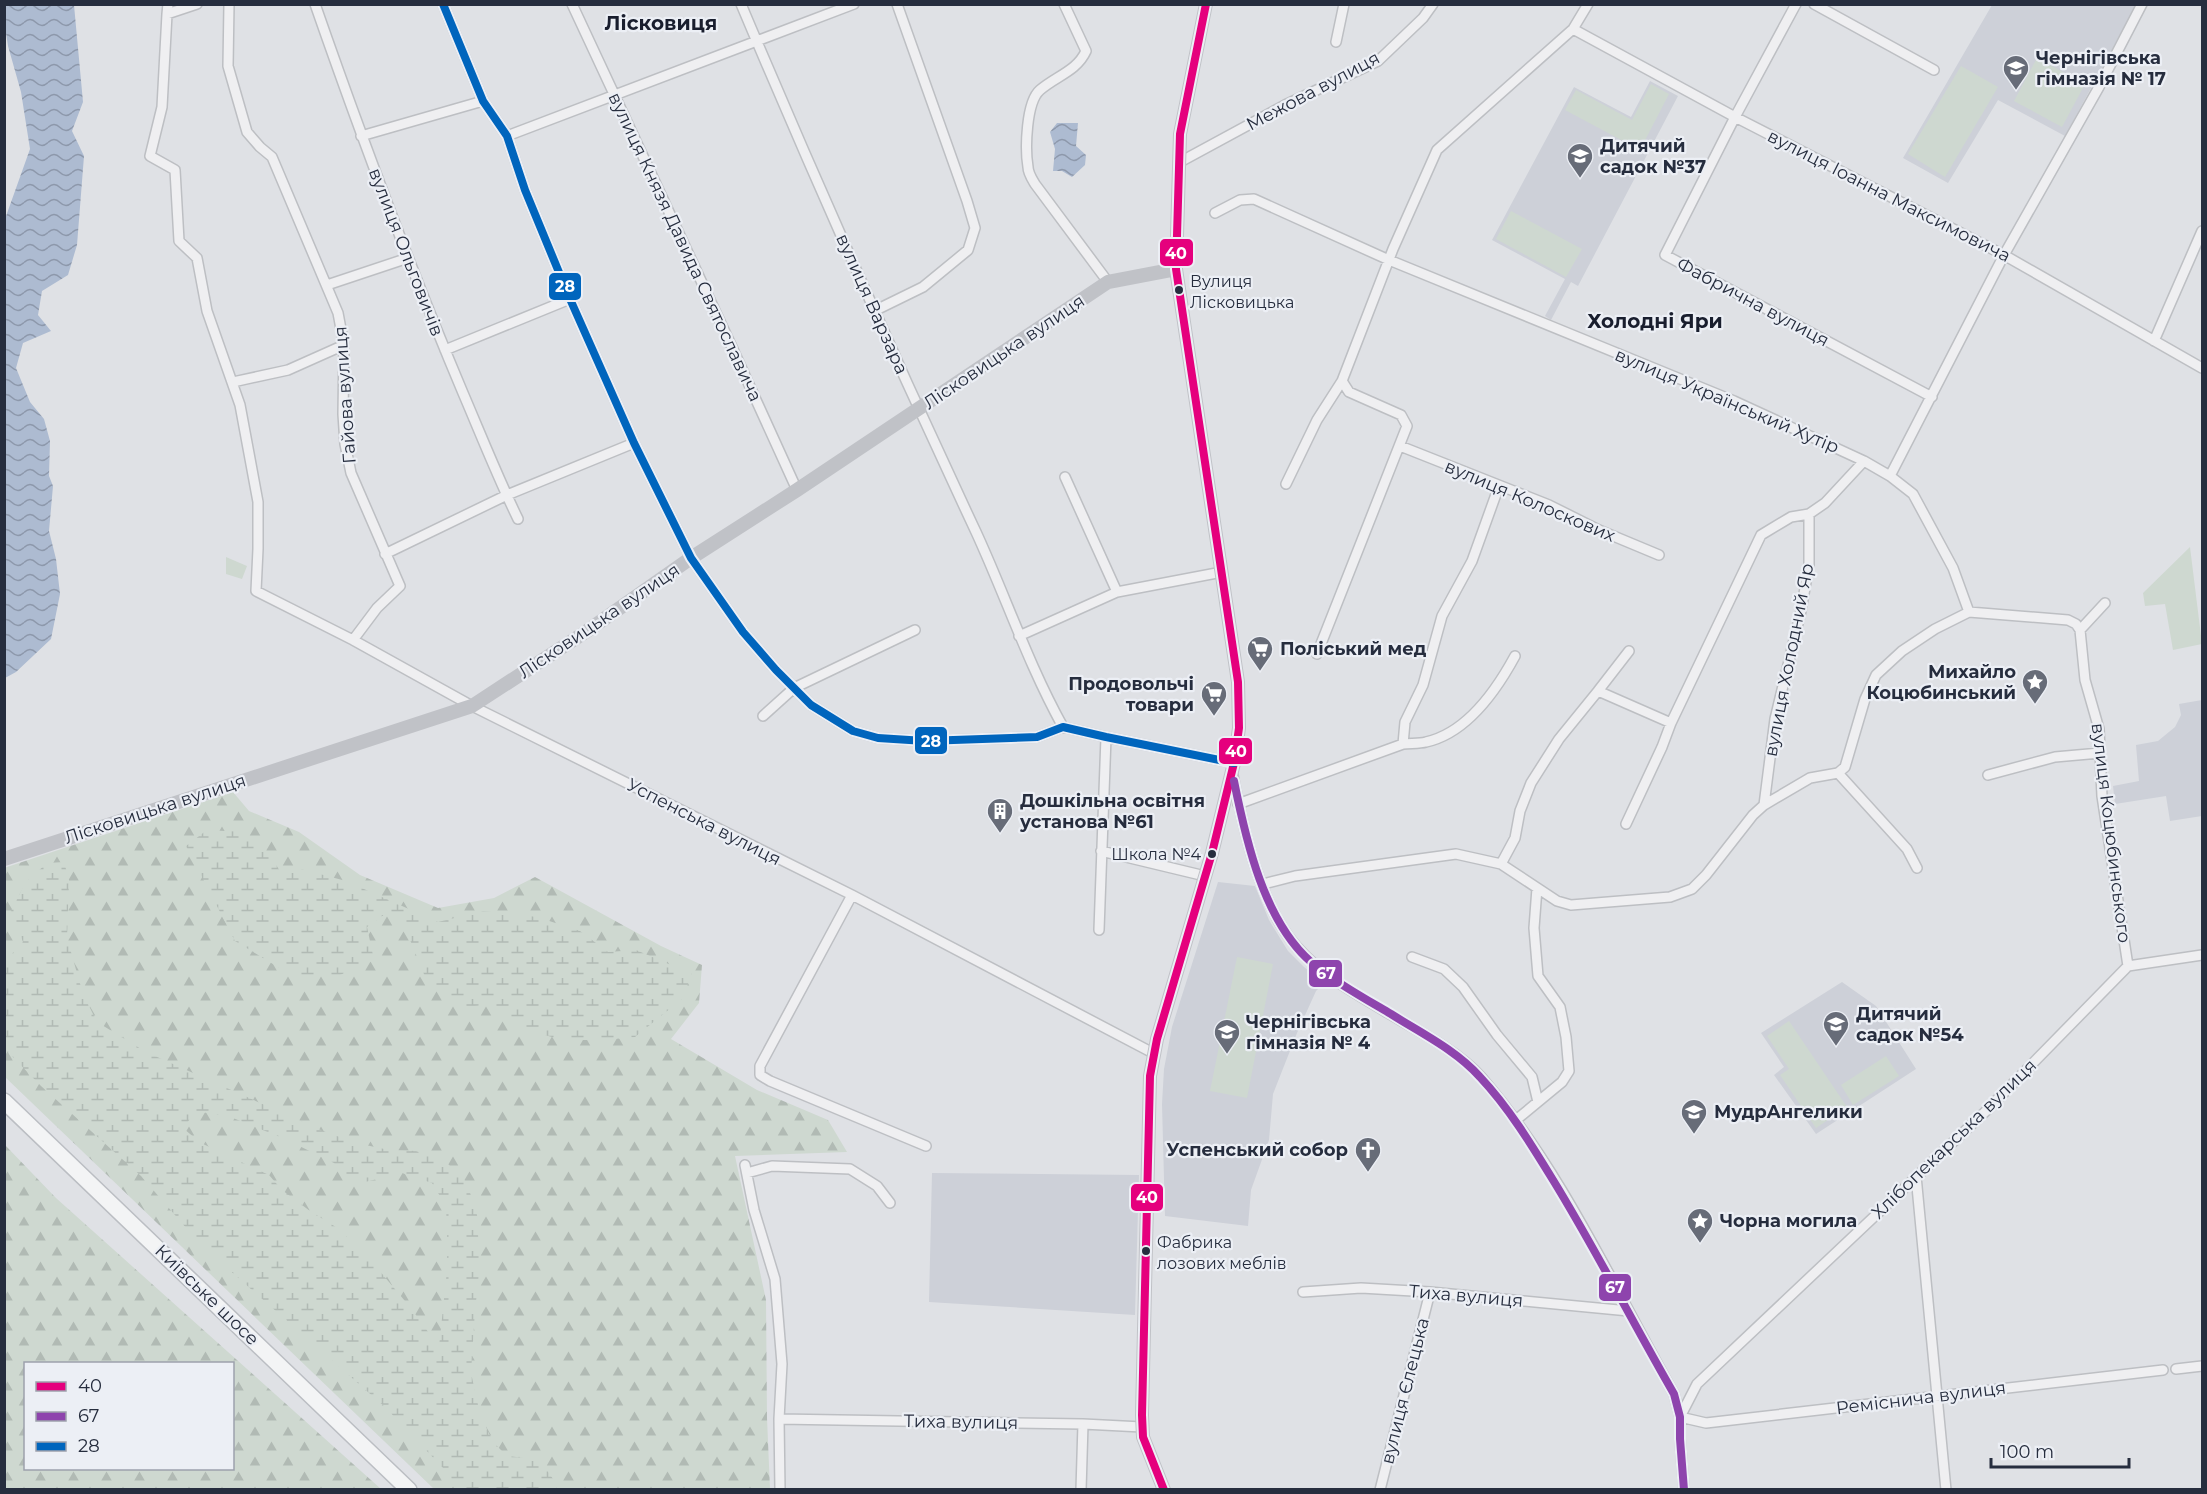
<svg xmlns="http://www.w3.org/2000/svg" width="2207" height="1494" font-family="Montserrat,sans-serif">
	<defs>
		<pattern id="forest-firs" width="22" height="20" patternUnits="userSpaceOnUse" patternTransform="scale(1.5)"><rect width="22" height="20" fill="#ced8d0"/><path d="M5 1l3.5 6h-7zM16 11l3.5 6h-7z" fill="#b1bab4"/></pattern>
		<pattern id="wetland-marsh" width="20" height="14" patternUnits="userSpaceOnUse" patternTransform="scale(1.5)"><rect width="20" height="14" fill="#ced8d0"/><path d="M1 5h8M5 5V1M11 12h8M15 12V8" fill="none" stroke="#b1bab4"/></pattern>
		<pattern id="water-waves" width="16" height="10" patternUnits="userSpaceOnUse" patternTransform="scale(1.5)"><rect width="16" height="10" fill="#adbbd1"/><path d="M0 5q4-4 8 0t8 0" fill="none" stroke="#8d98ab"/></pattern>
	</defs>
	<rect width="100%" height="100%" fill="#dfe1e5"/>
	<path fill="#cdd0d8" d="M1992,5h144l-71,131 -67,-36 -50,83 -45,-25z
		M1650,81l28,15 -100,190 -7,-4 -20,38 -6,-4 20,-37 -73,-39 82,-153 57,30z
		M2202,700v116l-32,5 -4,-25 -51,8 -2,-18 26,-5 -3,-36 22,-4 17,-14 6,-12 -2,-11z
		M1218,882l37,4 14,34 19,31 16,16 20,16 -8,8 -19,42 -24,61 -4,46 -18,50 -3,36 -83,-10 -3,-112 2,-35 8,-42z
		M1842,982l34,24 40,63 -100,65 -42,-59 10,-8 -23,-34z
		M932,1173l207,2 -4,140 -206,-13z"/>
	<path fill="url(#forest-firs)" fill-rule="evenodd" d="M233,792l16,19 50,21 61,43 78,33 56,-10 41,-21 126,69 41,19 -3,38 -28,36 86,51 71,30 19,32 -112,4 31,144 1,118 3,71h-336l-429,-412 -1,-209z
		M5,1145l51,53 325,291h-376zM26,1364h206v104h-206z"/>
	<path fill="url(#wetland-marsh)" fill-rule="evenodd" d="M207,830l37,2 25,21 12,20 16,-5 49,13 92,41 45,-11 54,6 43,14 28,21 28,-2 56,24 -10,25 -47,38 -31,3h-41l-44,-12 -31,-23 -27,2 -33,-23 -22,-54 -21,-16 -18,13 7,33 -34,15h-49l-56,-34 -49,-95z
		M64,862l5,18 -2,58 16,56 14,28 49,30 177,79 33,12 33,7 27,1 31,12 20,20 10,32 3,52 -5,43 -4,63 9,41 13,28 14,14 33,4 13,19 4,10h-98l-15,-20 -59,-62 -184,-162 -60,-69 -100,-90 -36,-37v-93l2,3 16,-17 -12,-31 14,-28 22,-20zM194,1111l34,5 57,23 49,24 11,13 20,6 37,-9 30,10 14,23 1,26v38l-8,77 -29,-40 -37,-44 -34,-34 -29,-18 -28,-21 -13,-15 -68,-32 -17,-14z"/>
	<path fill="#ced8d0" d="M2037,58l48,26 -23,43 -48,-26z
		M1961,66l37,21 -53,90 -37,-23z
		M1651,84l18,10 -29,56 -75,-40 11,-20 56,30z
		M1511,211l71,38 -16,28 -70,-38z
		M2190,547l12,97 -29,6 -8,-46 -20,2 -2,-13z
		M226,557l21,9 -5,13 -16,-5z
		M1237,957l36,7 -26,134 -37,-7z
		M1789,1021l58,86 -31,21 -36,-53 9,-6 -22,-33z
		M1886,1056l13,20 -46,29 -12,-20z"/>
	<path fill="url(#water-waves)" d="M5,4l69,1 9,97 -11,29 12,25 -7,89 -9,30 -26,16 -4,24 13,16 -28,12 -7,25 14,34 14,17 6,22 -1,35 4,10 -4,45 7,28 4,35 -9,45 -35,33 -11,6v-459l25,-70 -9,-57 -13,-46 -3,-19z
		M1057,123h21l-2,23 10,9 -1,10 -13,12 -10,-6h-9l2,-22 -5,-17z"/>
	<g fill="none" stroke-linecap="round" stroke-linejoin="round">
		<g stroke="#bdbfc3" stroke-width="12">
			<path id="minor" d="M168,4l-1,10 30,-10
				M229,4l-1,62 19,66 13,15 12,10 66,156 6,32 -1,69 2,30 6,29 49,113 -23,22 -24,32
				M315,4c46,132 94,261 148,389 18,42 35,85 55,126
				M443,4l40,97 24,35 18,54 45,109 64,144 57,115 52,74 33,38 35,35 42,26 25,7 47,3 112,-4 26,-10 43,10 128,26
				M572,4l159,341 66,145
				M741,4c75,178 153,353 235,528 30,65 52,132 87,195
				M1064,4l22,47c-9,20 -30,25 -46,39 -14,12 -15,59 -12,77 0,6 4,12 7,17l73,98
				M1796,4l-61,113 -70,138 267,142
				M1814,4l120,66
				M167,14l-5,93 -12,49 25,14 4,71 18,17 10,53 33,94 18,97v47l-2,42 97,49 119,66 380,189 301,158
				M1573,29l162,88 269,138 198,113
				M1336,42l8,-38
				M361,136l122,-35
				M507,136l347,-132
				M1180,162l105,-57 93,-44 45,-43 10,-14
				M1215,213l25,-13 14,-1 135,61 345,141 130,60 26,15 23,18 40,74 16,44
				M327,285l81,-27
				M874,311l49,-24 45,-37 7,-22 -8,-27 -70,-197
				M2154,341l48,-110
				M445,350l125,-51
				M233,382l55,-12 56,-25
				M1400,446l149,59 50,25 60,25
				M1890,476l114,-221 95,-168 43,-83
				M1065,477l52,115
				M1286,484l31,-64 25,-39 51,-132 44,-99 136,-121 15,-25
				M385,554l122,-59 127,-52
				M2105,603l-25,27 5,50 14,49 3,67 26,170
				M1019,636l98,-44 105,-20
				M1317,654l90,-228 -6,-11 -52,-23 -7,-11
				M1598,691l31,-40
				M763,716l31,-28 121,-58
				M1403,744l2,-22 18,-37 19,-69 30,-55 27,-75
				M1838,773l69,76 10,19
				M1233,775c10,53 27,131 64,172 24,28 60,47 91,66 29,17 71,39 93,64 80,92 133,211 193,317l6,23v22l4,51
				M1988,775l67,-18 45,-4
				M1238,804l165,-60c7,-1 16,0 23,-2 41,-9 70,-51 89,-86
				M1764,805l11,-86 26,-108 8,-46v-51
				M1626,824l36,-77 9,-24 90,-188 30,-18 18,-3 16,-11 39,-42
				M1101,851l104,25
				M1501,864l14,-26 5,-27 11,-28 28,-44 39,-48 73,32
				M1263,884l32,-8 161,-22 45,10 56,37 14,4 99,-8 22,-8 14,-14 47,-60 11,-10 46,-27 28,-5 7,-6 20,-68 11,-24 26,-24 33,-22 34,-17 99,8 8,4 4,6
				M852,895l-92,171v9l10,6 156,65
				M1099,930l7,-193
				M1412,957l32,12 19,18 34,48 35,42 6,25
				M1516,1120l46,-38 7,-11 -3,-34 -6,-30 -22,-31 -4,-48 3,-40
				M745,1165l9,45 21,69 7,85 -3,55 1,71
				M747,1173l25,-7 78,3 27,17 13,17
				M1916,1176l30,314
				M1303,1292l58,-4 69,4 199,19
				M2176,1369l26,-3
				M2163,1370l-457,53 -26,-6 17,-33 289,-273 142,-145 74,-11
				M779,1419l304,5 59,3
				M1081,1490l2,-66
				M1380,1490l50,-198"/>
		</g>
		<g stroke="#bbbec3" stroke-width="18">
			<path id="primary" d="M4,1101l405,389"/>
		</g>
		<use href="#minor" stroke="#efeff1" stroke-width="9"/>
		<path stroke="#c0c2c7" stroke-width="14" d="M4,859l468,-153 115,-75 104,-73 106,-68 311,-208 68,-13
			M1164,1490l-21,-53 -1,-22 8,-339 7,-37 55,-186 22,-90 5,-35 -1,-46 -62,-413 4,-135 26,-130"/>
		<use href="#primary" stroke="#f3f4f5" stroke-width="15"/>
		<g stroke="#eceff5" stroke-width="12">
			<path id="bus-1" d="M1164,1490l-21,-53 -1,-22 8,-339 7,-37 55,-186 22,-90 5,-35 -1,-46 -62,-413 4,-135 26,-130"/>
		</g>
		<g stroke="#eceff5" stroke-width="12">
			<path id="bus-2" d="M1234,781c12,60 30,140 77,181 24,20 53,36 80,52 30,19 65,36 89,63 29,31 51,67 73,103 43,70 80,143 121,214l6,23v22l4,51"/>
		</g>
		<g stroke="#eceff5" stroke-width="12">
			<path id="bus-3" d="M443,4l40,97 24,35 18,54 45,109 64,144 57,115 52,74 33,38 35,35 42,26 25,7 47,3 112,-4 26,-10 43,10 128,26"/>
		</g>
		<use href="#bus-1" stroke="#e5007d" stroke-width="8"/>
		<use href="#bus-2" stroke="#8e44ad" stroke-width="8"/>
		<use href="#bus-3" stroke="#0065bd" stroke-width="8"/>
	</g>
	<defs>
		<g id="school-pin" transform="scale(1.35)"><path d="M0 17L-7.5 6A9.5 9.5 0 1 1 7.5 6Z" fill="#676c78" stroke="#eceff5"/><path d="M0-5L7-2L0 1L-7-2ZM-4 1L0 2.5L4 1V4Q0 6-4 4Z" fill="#fff"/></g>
		<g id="supermarket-pin" transform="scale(1.35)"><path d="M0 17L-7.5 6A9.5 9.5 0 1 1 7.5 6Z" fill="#676c78" stroke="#eceff5"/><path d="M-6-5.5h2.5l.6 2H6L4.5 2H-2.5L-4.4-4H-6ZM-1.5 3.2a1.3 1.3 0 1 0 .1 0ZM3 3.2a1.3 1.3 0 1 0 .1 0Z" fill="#fff"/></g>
		<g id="sight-pin" transform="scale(1.35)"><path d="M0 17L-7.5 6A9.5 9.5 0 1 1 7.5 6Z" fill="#676c78" stroke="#eceff5"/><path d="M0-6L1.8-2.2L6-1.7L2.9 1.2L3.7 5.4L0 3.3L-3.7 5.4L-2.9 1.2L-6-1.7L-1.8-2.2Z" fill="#fff"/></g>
		<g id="building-pin" transform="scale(1.35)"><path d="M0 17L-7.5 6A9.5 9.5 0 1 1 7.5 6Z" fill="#676c78" stroke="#eceff5"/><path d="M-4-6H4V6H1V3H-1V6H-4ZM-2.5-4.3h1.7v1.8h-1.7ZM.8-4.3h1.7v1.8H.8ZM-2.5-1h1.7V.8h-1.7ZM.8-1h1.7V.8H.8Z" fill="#fff"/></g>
		<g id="church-pin" transform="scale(1.35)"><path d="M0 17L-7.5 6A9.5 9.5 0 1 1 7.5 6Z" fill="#676c78" stroke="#eceff5"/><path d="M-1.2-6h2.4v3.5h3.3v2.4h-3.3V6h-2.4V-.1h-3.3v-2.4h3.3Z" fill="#fff"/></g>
	</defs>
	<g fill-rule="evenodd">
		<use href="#school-pin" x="2016" y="68"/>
		<use href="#school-pin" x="1580" y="156"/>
		<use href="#supermarket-pin" x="1260" y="649"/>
		<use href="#sight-pin" x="2035" y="682"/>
		<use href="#supermarket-pin" x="1214" y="694"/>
		<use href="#building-pin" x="1000" y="811"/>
		<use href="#school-pin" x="1836" y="1024"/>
		<use href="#school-pin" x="1227" y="1032"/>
		<use href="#school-pin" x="1694" y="1112"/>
		<use href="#church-pin" x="1368" y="1150"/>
		<use href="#sight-pin" x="1700" y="1221"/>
	</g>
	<g fill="#262d3e" stroke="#eceff5" stroke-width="2">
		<circle cx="1179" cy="290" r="5"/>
		<circle cx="1212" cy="854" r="5"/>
		<circle cx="1146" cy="1251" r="5"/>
	</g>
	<g text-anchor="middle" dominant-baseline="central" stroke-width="4.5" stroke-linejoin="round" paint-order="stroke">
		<g font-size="16" fill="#262d3e" stroke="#eceff5" text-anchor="start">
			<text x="1190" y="281">Вулиця<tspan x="1190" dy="21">Лісковицька</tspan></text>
			<text x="1201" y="854" text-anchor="end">Школа №4</text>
			<text x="1157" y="1242">Фабрика<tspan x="1157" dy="21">лозових меблів</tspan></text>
		</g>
		<g font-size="18" font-weight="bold" fill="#262d3e" stroke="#eceff5" text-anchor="start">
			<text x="2036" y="58">Чернігівська<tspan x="2036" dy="21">гімназія № 17</tspan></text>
			<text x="1600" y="146">Дитячий<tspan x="1600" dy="21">садок №37</tspan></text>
			<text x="1280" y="649">Поліський мед</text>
			<text x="2016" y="672" text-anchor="end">Михайло<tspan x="2016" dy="21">Коцюбинський</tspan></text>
			<text x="1194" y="684" text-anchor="end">Продовольчі<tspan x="1194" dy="21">товари</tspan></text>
			<text x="1020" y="801">Дошкільна освітня<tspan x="1020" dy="21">установа №61</tspan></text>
			<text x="1856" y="1014">Дитячий<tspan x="1856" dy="21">садок №54</tspan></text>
			<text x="1246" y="1022">Чернігівська<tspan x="1246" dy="21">гімназія № 4</tspan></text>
			<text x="1714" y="1112">МудрАнгелики</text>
			<text x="1348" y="1150" text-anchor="end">Успенський собор</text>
			<text x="1720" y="1221">Чорна могила</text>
		</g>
		<g font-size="18" fill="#262d3e" stroke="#eceff5">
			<text transform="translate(1313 91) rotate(-28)">Межова вулиця</text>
			<text transform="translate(1889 196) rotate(27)">вулиця Іоанна Максимовича</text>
			<text transform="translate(685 247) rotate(65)">вулиця Князя Давида Святославича</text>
			<text transform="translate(406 252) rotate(69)">вулиця Ольговичів</text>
			<text transform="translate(1753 302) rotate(28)">Фабрична вулиця</text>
			<text transform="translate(872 304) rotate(66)">вулиця Варзара</text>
			<text transform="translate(1004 352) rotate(-34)">Лісковицька вулиця</text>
			<text transform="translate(345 395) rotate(-94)">Гайова вулиця</text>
			<text transform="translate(1727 401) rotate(23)">вулиця Український Хутір</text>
			<text transform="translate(1530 501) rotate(23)">вулиця Колоскових</text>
			<text transform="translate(599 621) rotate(-34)">Лісковицька вулиця</text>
			<text transform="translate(1789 660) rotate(-79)">вулиця Холодний Яр</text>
			<text transform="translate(155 809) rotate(-18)">Лісковицька вулиця</text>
			<text transform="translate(704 822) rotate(27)">Успенська вулиця</text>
			<text transform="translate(2111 833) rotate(83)">вулиця Коцюбинського</text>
			<text transform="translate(1954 1139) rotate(-44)">Хлібопекарська вулиця</text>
			<text transform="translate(207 1295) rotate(44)">Київське шосе</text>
			<text transform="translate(1466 1296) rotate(5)">Тиха вулиця</text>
			<text transform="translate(1405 1391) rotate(-76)">вулиця Єлецька</text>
			<text transform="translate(1921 1398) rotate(-7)">Реміснича вулиця</text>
			<text transform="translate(961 1422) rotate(1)">Тиха вулиця</text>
		</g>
		<g font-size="20" font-weight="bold" fill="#191e2e" stroke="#eceff5">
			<text x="661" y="23">Лісковиця</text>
			<text x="1655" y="321">Холодні Яри</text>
		</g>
	</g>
	<g stroke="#eceff5" stroke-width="2">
		<rect x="1159" y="238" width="35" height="29" rx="6" fill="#e5007d"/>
		<rect x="548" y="272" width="34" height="29" rx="6" fill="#0065bd"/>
		<rect x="914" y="726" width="34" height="29" rx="6" fill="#0065bd"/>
		<rect x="1218" y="737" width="35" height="28" rx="6" fill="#e5007d"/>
		<rect x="1308" y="959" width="35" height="29" rx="6" fill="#8e44ad"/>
		<rect x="1130" y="1183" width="34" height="29" rx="6" fill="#e5007d"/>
		<rect x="1598" y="1273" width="34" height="29" rx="6" fill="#8e44ad"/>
	</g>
	<g font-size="16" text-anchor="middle" font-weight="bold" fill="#fff">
		<text x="1176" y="259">40</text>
		<text x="565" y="292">28</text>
		<text x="931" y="747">28</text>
		<text x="1236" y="757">40</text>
		<text x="1326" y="979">67</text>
		<text x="1147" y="1203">40</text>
		<text x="1615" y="1293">67</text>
	</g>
	<rect width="2207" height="1494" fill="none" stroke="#262d3e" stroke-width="12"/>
	<rect x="24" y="1362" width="210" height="108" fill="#eceff5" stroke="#9da1ac" stroke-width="1.5"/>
	<rect x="36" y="1382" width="30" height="9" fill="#e5007d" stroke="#9da1ac" stroke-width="1.5"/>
	<text x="78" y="1392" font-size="18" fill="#262d3e">40</text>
	<rect x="36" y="1412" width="30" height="9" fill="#8e44ad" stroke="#9da1ac" stroke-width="1.5"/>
	<text x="78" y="1422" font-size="18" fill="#262d3e">67</text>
	<rect x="36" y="1442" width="30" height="9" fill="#0065bd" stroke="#9da1ac" stroke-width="1.5"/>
	<text x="78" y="1452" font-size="18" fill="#262d3e">28</text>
	<path d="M1991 1458v9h138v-9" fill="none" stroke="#262d3e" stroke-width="3"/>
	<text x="2000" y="1458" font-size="18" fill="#262d3e" stroke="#eceff5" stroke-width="4.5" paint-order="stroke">100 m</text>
</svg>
